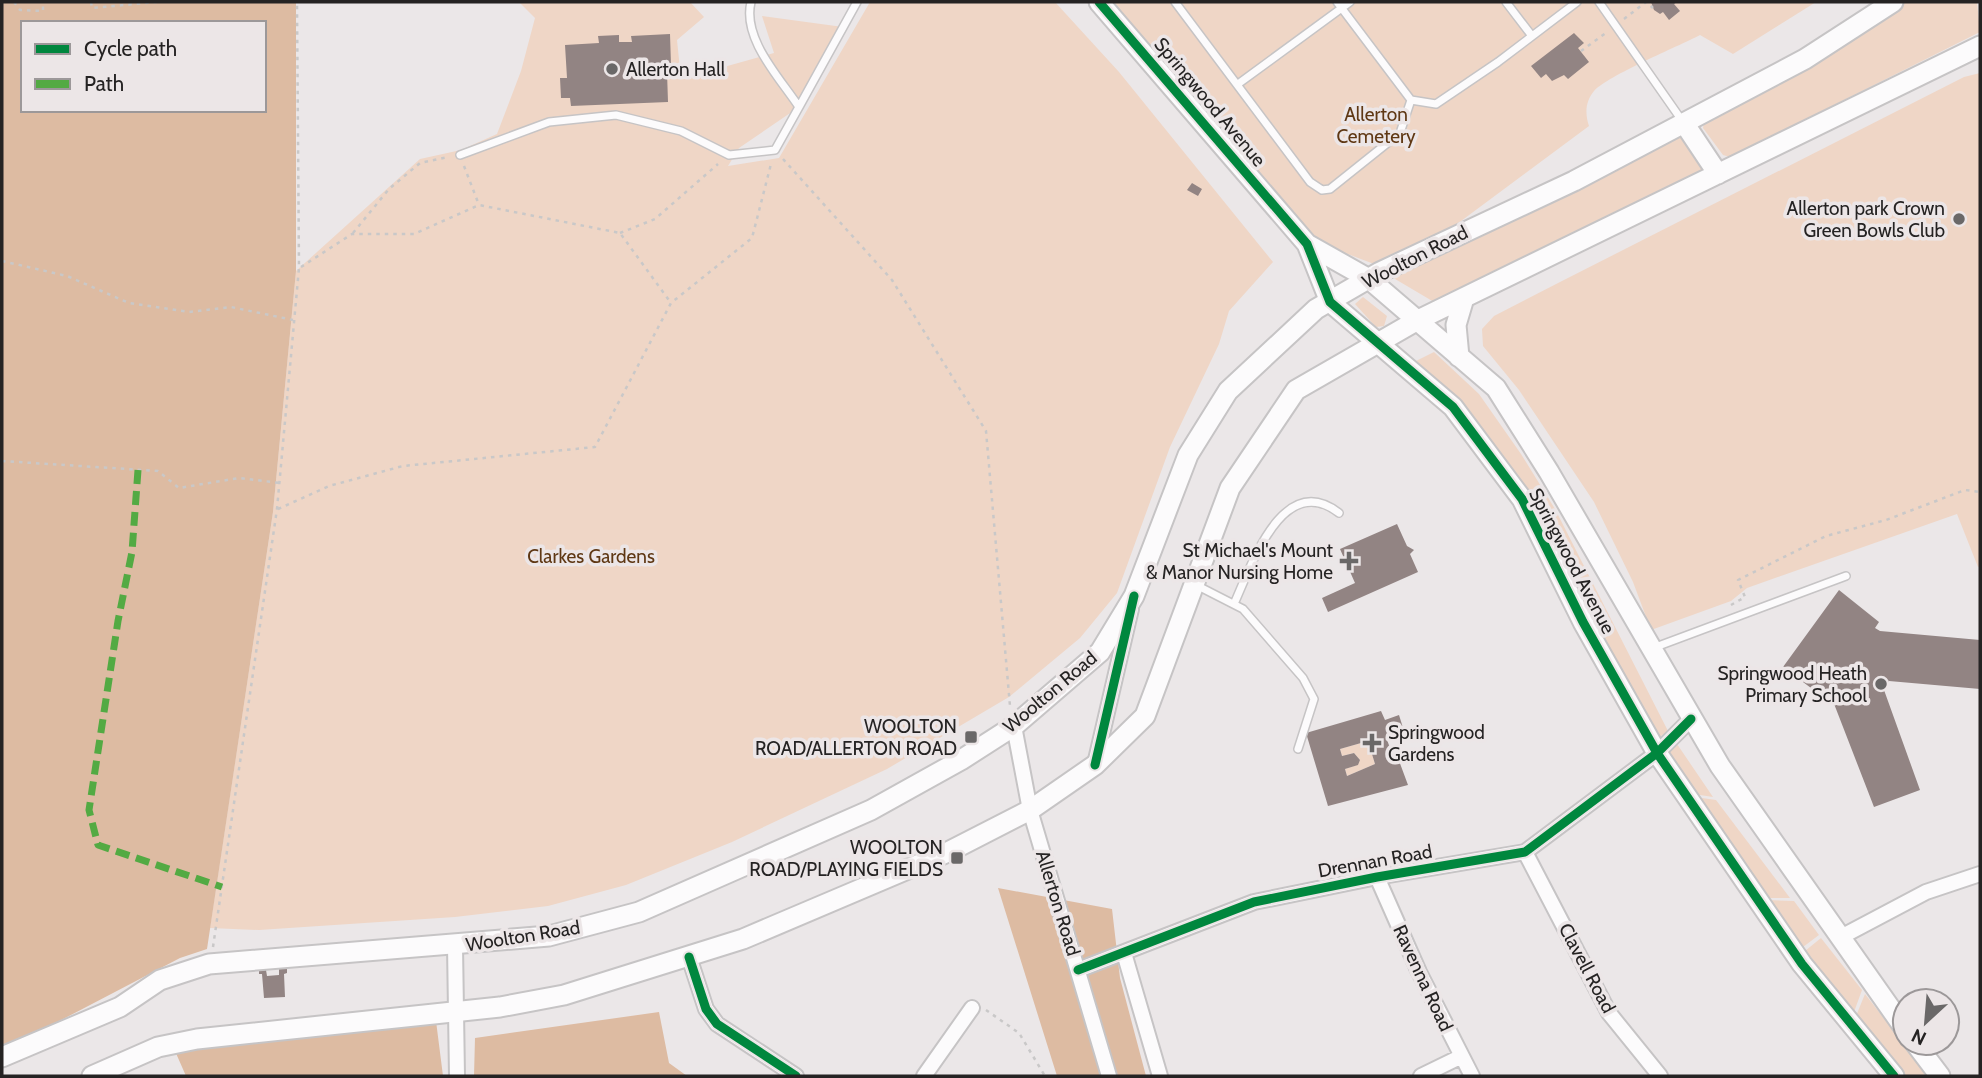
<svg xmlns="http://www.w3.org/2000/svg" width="1982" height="1078" font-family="Cabin,sans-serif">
	<rect width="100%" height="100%" fill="#ebe7e8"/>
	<path fill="#efd6c6" d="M519,2h171l14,15 -27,23 4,39 93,-26 -12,-37 81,11 -44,80 -60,41 -11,18 51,-8 91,-156h185l64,70 154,190 -44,49 -10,33 -49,103 -53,146 -37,45 -71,59 -122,72 -155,73 -106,43 -78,21 -93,11 -196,13 -49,-2 63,-416 23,-241 124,-112 41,-9 36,-16 24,-63 14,-53z
		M1109,2h707l-83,52 -33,-19c-23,12 -91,40 -106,56 -9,11 -9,23 -5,35l-132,98 -83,40 -63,-24 -139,-169z
		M1906,2h71l3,30 -250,125 -7,-2 -20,-27 1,-6 70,-36z
		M1980,73v493l-2,1 -21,-53 -210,74 -16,13 -80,29 -18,-48 -39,-80 -75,-112 -36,-44 -1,-17 12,-13 68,-35 402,-204z
		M1685,131l20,37 -58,32 -213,102 -44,-26z
		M1363,297l24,19 -3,10 -8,1 -21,-23z
		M1434,352l45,42 42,60 34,55 113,222 -14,10 -90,-174 -150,-205z
		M1368,741l7,23 -28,12 -2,-7 12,-4 3,-5 -6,-7 -12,3 -2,-7z
		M1675,744h2l36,53 -26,-4 -26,-40z
		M1688,796l28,4 74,98h-25z
		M1766,900l28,1 25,34 -16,12z
		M1821,938l41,52 -8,22 -49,-61z
		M1865,994l64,82h-26l-47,-60z"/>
	<path fill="#ddbba2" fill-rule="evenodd" d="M2,2h294v269l-23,241 -66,437 -27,9 -178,93zM23,23h241v87h-241z
		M998,888l114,21 8,69 26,98h-89z
		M659,1012l10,51 18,13h-213l1,-38z
		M436,1021l7,55h-257l-11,-25z"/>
	<path fill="#928483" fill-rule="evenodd" d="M1651,2h26l-3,2 6,7 -11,9 -6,-8 -3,2 -6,-4z
		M1574,33l10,10 -6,5 11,14 -21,17 -4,-4 -12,6 -6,-7 -5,4 -10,-12z
		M670,34l1,31 -13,1 1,6h8l1,30 -97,4 -1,-8h-9l-1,-20h7l-2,-33 34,-2 -1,-7 21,-1v7h13l-1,-6z
		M1192,183l10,6 -4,7 -11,-6z
		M1397,524l10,22 7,4 -4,4 8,18 -90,40 -6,-14 33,-15 -15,-34z
		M1839,590l40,32 -4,6 5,3 100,9v49l-91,-8 -5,9 36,100 -46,17 -43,-111 -5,-4 -3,5 -40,-30z
		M1381,711l4,9 14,-5 5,16 -18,6 8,22 4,-1 10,27 -80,21 -22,-73zM1368,741l7,23 -28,12 -2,-7 13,-4 2,-5 -6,-7 -12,3 -2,-7z
		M279,968h8v5l-3,1 1,23 -21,1 -2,-24h-3v-3l7,-1 1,6 12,-1z"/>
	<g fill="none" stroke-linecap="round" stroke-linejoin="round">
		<g stroke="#c6c4c5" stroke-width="10">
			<path id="lane" d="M751,2c-9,37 29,76 48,105l58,-105
				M1175,2l135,180 12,8 8,-1 70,-56 11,-33
				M1337,2l74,98 25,4 62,-42 79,-60
				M1506,2l26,34
				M1599,2l84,120
				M1238,84l112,-82
				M460,155l89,-33 67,-7 65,16 48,24 46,-5 24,-43
				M1196,585l47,24 60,69 11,21 -16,50
				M1234,604c18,-40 49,-134 105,-91
				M1653,648l193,-72"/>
		</g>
		<g stroke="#c6c4c5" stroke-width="18">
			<path id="street" d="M1014,726l16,84 79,266
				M1095,764l36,-155
				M1525,852l84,161 51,63
				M1377,877l42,95 53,104
				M1839,938l87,-46 54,-18
				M455,946l2,130
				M1124,953l36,123
				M689,957l17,52 11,15 79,52
				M1078,970l176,-68 123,-25 148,-25 132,-99 34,-34
				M924,1076l48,-68
				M1421,1076l39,-19"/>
		</g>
		<g stroke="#c6c4c5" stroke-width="23">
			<path id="secondary" d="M1099,2l208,242 23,58 123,105 69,92 61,123 74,131 145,211 92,112
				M1684,123l34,51
				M1307,244l62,35 127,109 53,84 171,294 185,263
				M1459,357l-3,-32 8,-27
				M1915,1043l25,33
				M2,1057l118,-50 40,-27 49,-16 340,-28 90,-24 232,-102 90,-50 53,-34 86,-74 34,-56 54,-141 40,-64 88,-82 64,-37 194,-91 231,-122 88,-57
				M92,1076l66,-29 39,-8 303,-32 64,-12 179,-56 205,-87 82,-42 65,-45 50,-49 85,-228 66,-98 120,-69 564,-275"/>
		</g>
		<path stroke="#c9c8c8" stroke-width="2.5" stroke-dasharray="3.5 5" stroke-linecap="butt" d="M14,2l6,8 23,1v-9
			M91,2l1,6 65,-6
			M1624,19l22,-17 7,6
			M1581,51l26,-19
			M783,159l109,121 94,151 24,275
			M464,166l15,39
			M353,233l36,-44 31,-26 28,-6
			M620,233l35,-14 63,-55
			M2,261l65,15 62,27 60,9 42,-5 62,13
			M301,267l51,-33h62l65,-29 141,28 51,70
			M2,461l156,10 21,17 60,-10 41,5
			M278,509l51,-23 74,-20 192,-19 76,-144 81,-65 19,-74
			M1731,605l14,-8 -7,-17 88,-44 60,-16 79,-30 15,2
			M213,947l64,-438 22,-241 -2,-266
			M986,1010l33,23 26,43"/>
		<use href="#lane" stroke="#fcfbfc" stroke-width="7"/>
		<use href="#street" stroke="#fcfbfc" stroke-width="14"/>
		<use href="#secondary" stroke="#fcfbfc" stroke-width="19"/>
		<path stroke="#53aa43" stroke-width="7" stroke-dasharray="14 7" stroke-linecap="butt" d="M138,470l-6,82 -14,69 -29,189 9,35 124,42"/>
		<g stroke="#ece6e7" stroke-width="13">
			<path id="cycleway" d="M1099,2l208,242 23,58 123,105 69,92 61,123 74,131 145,211 92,112
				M1095,765l39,-169
				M689,957l17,52 11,15 79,52
				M1078,970l176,-68 123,-25 148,-25 132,-99 34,-34"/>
		</g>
		<use href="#cycleway" stroke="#00873e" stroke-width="9"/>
	</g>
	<g fill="#6a6868" stroke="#ece6e7" stroke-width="2.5">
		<circle cx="612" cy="69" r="7"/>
		<circle cx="1959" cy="219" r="7"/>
		<path d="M1345.5 550.5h7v7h7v7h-7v7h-7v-7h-7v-7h7z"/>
		<circle cx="1881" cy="684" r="7"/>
		<rect x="964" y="730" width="14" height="14" rx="3.5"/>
		<path d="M1368.5 732.5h7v7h7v7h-7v7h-7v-7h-7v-7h7z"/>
		<rect x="950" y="851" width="14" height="14" rx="3.5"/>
	</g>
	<g text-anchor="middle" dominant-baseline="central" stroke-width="7" stroke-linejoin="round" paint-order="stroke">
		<g font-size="19" fill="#252323" stroke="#ece6e7" text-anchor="end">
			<text x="626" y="69" text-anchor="start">Allerton Hall</text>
			<text x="1945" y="208">Allerton park Crown<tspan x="1945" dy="22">Green Bowls Club</tspan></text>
			<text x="1333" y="550">St Michael's Mount<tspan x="1333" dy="22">&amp; Manor Nursing Home</tspan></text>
			<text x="1867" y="673">Springwood Heath<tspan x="1867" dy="22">Primary School</tspan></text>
			<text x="957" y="726">WOOLTON<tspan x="957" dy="22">ROAD/ALLERTON ROAD</tspan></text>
			<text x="1388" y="732" text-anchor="start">Springwood<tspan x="1388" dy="22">Gardens</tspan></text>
			<text x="943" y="847">WOOLTON<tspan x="943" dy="22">ROAD/PLAYING FIELDS</tspan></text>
		</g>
		<g font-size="19" fill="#252323" stroke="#ece6e7">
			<text transform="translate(1210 102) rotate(50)">Springwood Avenue</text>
			<text transform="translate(1415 257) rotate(-27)">Woolton Road</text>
			<text transform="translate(1572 561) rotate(62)">Springwood Avenue</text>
			<text transform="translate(1050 692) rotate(-40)">Woolton Road</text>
			<text transform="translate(1375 861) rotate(-10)">Drennan Road</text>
			<text transform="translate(1058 903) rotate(73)">Allerton Road</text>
			<text transform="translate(523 936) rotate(-9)">Woolton Road</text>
			<text transform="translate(1587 968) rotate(62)">Clavell Road</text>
			<text transform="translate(1423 978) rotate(65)">Ravenna Road</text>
		</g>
		<g font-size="19" fill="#5f3814" stroke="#ece6e7">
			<text x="1376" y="114">Allerton<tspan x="1376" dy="22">Cemetery</tspan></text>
			<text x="591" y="556">Clarkes Gardens</text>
		</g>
	</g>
	<rect width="1982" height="1078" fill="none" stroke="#252323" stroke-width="7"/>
	<rect x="21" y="21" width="245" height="91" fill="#ece6e7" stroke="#9c9899" stroke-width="2"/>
	<rect x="35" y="44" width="35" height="10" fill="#00873e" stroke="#9c9899" stroke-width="2"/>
	<text x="84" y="56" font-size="21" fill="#252323">Cycle path</text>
	<rect x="35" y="79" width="35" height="10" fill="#53aa43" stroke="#9c9899" stroke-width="2"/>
	<text x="84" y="91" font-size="21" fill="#252323">Path</text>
	<g transform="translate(1926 1022) rotate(206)"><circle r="33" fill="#ece6e7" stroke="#9c9899" stroke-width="2"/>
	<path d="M0-5L12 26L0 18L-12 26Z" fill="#6a6868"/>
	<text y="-10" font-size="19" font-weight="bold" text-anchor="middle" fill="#252323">N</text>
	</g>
</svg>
